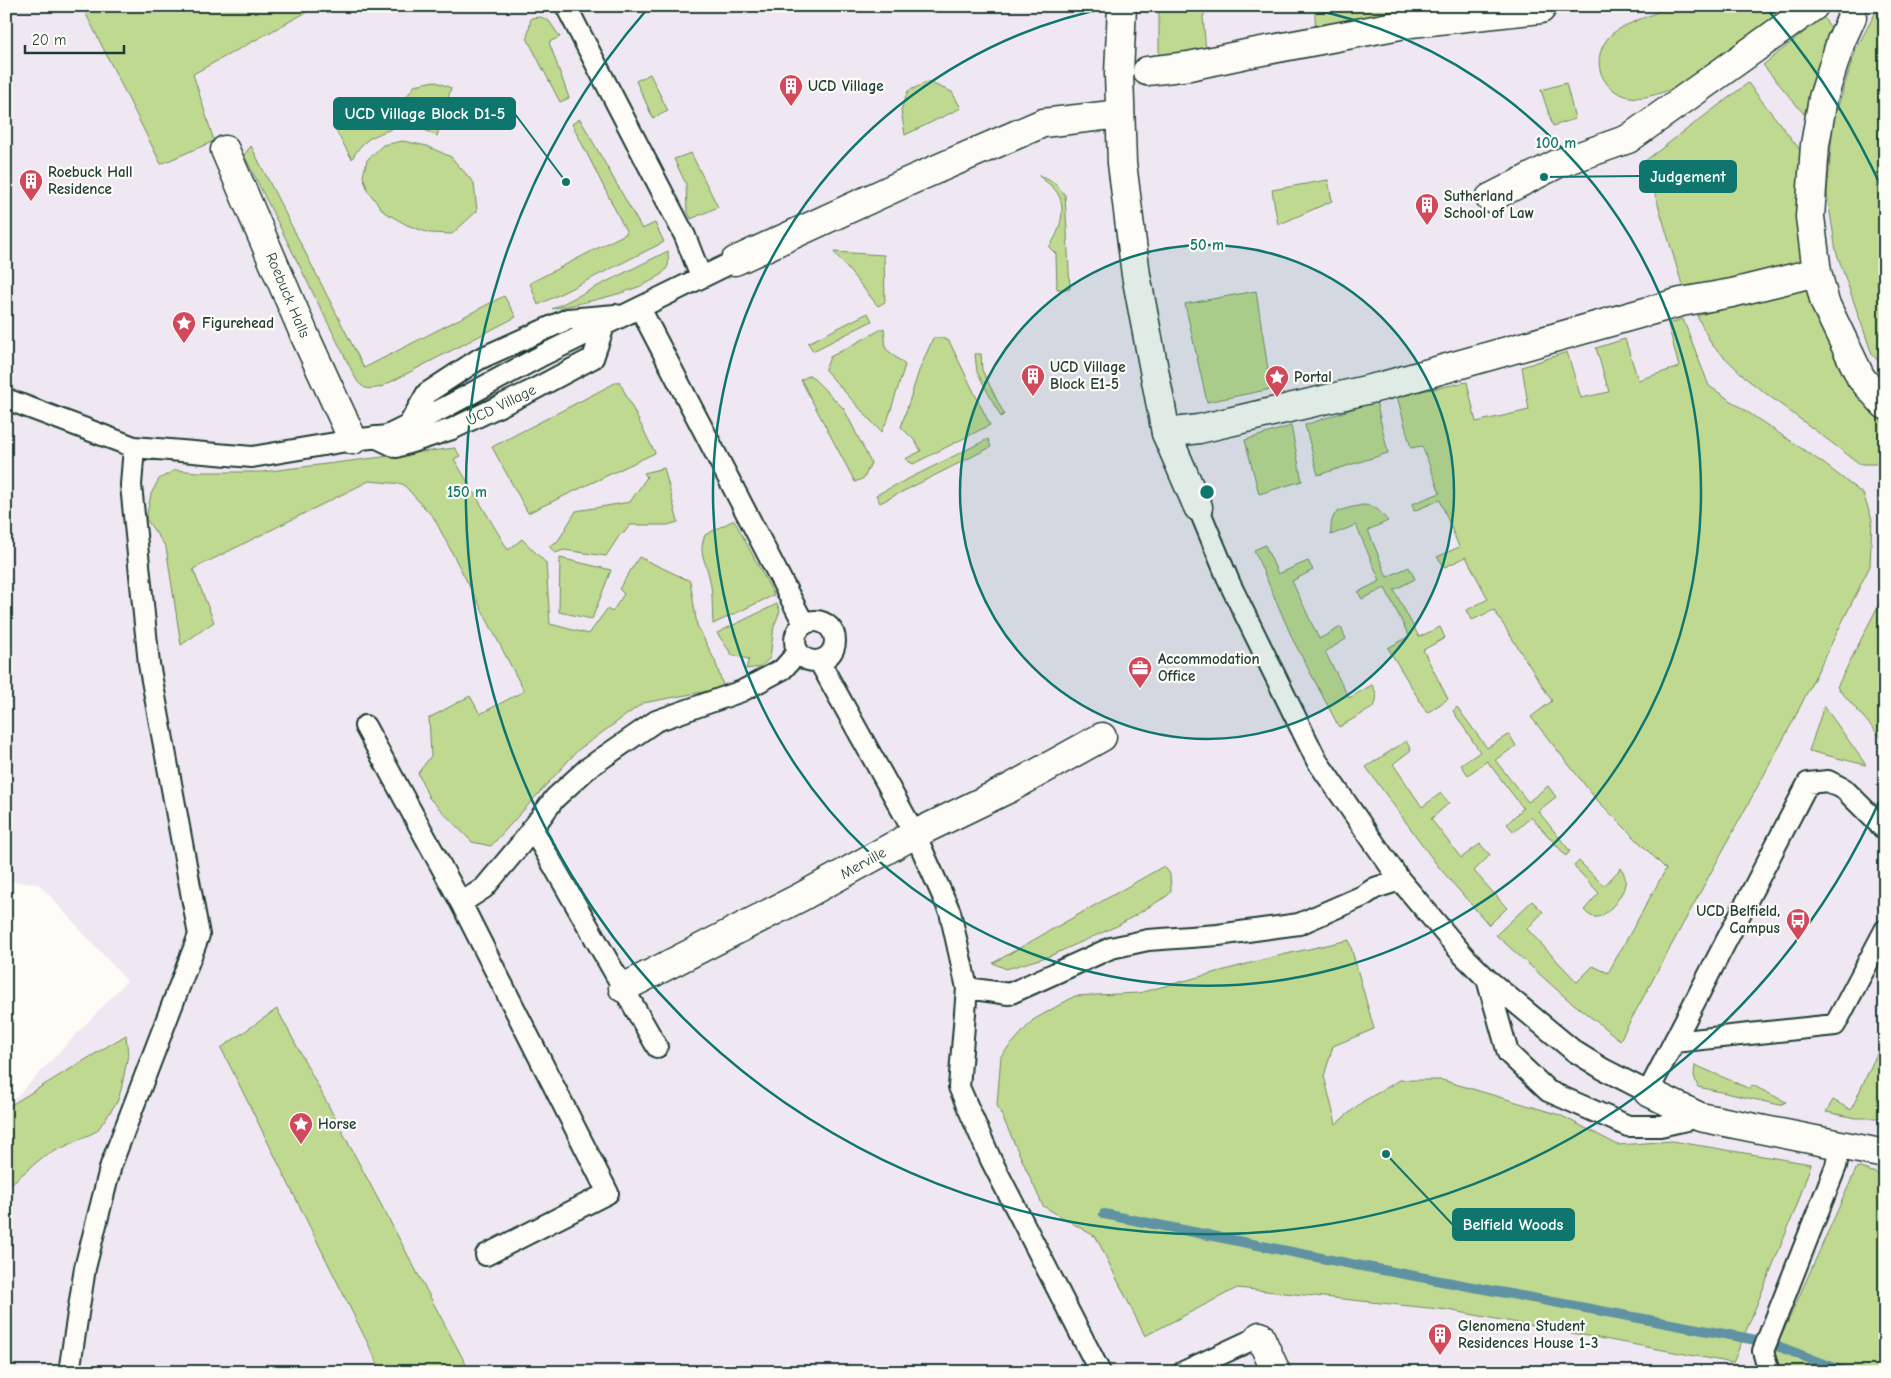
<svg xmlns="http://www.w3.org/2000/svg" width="1891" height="1378" font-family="'Comic Neue',sans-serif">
	<rect width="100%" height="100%" fill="#fdfcf7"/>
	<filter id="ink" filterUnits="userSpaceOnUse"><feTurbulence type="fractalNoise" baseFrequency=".02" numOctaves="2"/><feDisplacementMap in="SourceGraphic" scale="10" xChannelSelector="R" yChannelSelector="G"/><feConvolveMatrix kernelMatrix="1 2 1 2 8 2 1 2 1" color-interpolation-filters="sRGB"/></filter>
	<g filter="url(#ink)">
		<path fill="#efe7f2" d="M6,6h1879v1366h-1879v-264l121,-127 -88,-97 -33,-3z"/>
		<path fill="#c0d990" stroke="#708b62" d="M82,6h236l-125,68 21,67 -53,23z
			M1159,6h49l-5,11 3,35 -47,6z
			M1314,6h163l-161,22z
			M1672,6h122c-21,15 -42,30 -63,45 -26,19 -53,40 -86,46 -35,6 -60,-30 -37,-59 10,-13 48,-24 64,-32z
			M1879,6h6v363l-13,-15 -36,-103 -9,-58 6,-71 23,-73z
			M541,17l8,4 11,16 -11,5 20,56 -9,4 -33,-64 4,-20z
			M1823,17l11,15 -30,82 -41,-49z
			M650,74l18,37 -15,7 -17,-37z
			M434,81l17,7 -14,48c-22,-10 -26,-14 -32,-37l10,-14z
			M928,82l24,10 9,16 -56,27 -4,-25 7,-19z
			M1566,83l9,36 -22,7 -12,-36z
			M1748,83l53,68 4,112 -119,27 -5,-9 -36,-120z
			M378,104l14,25c-20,7 -30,11 -40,30l-19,-33z
			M580,119l62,110 13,-6 9,19 -126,63 -8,-22 97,-50 -55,-109z
			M403,141l24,5 24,11 23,26 3,28 -25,23 -23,-1 -22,-8 -23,-13 -16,-21 -5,-15 4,-16 16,-15z
			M251,146l113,222 140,-72 12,21 -135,70c-12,3 -16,3 -24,-6l-113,-226z
			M691,153l27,54 -27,12 -4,-9 -1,-26 -12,-25z
			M1038,175l17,8 10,12 5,94h-13l-1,-35 -7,-7c11,-14 19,-41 7,-56 -4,-6 -13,-11 -18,-16z
			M1328,180l4,21 -54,24 -6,-35z
			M668,251c0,4 1,11 0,15 -10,24 -92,38 -116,43z
			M834,252l50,3 1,47 -7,4z
			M1809,283l40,99 36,44v34l-7,4h-18l-112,-84 -36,-35 -15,-29z
			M1256,291l15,98 -64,13 -22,-98z
			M868,313l4,8 -59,30 -5,-8z
			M1683,319l26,67 114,77 40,31 9,25 -2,47 -79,159 -171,315 -55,-43 -69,-62 36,-34 11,11 -16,17 50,53 16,-16 15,7 58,-104 -70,-70 -65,-82 21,-16 -58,-91 -22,10 -5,-10 21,-11 -22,-42 -21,10 -8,-10 22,-10 -19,-47 -26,11 -2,-7 28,-11 -18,-47 -11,2 -14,-52 70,-14 9,40 53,-12 -7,-43 45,-15 14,46 28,-6 -13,-44 29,-9 13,41 41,-13 -11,-43z
			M884,328l2,21 19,16 -17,54 -7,13 -56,-62 5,-13z
			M933,338h9l7,3 41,84 -77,39 -8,-5 16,-8 -6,-10 -14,-14 18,-56z
			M975,354h6l1,16 22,44 -3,3 -24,-45z
			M810,375l34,34 27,54 -7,15 -9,4 -54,-102z
			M619,381l36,72 -127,60 -36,-66z
			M1376,401l12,52 -70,22 -13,-50z
			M1291,426l11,55 -43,13 -14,-54z
			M988,439l3,8 -111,56 -4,-8z
			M455,448l5,8 -6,3 54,91 14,-11 24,24 4,61 39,10 18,-25 5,3 12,-18 -5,-5 20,-32 51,24 7,44 18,36 9,27 -81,15 -65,47 -87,96 -19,-4 -43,-44 -11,-25 13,-17 -2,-38 41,-22 10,18 44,-23 -90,-173 -31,-34 -34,-3 -176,88 21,53 -33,23 -15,-98 -20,-28 5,-25 8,-15 16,-9 23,2h64z
			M664,468l14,54 -10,3h-38l-6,8h-3l-15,23 -42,-6 -9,3 -6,-7 9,-5 18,-30 54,-9 17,-25 -3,-4z
			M1362,505c14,0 17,6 26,16l-20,9 19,47 22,-10 6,12 -21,11 25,47 21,-10 5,11 -22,12 25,49 -21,14 -39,-65 21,-12 -24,-48 -23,11 -4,-7 22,-11 -24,-56 -25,10c-1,-27 8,-24 31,-30z
			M734,520l40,75 -61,29c-1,-16 0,-33 -4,-48 -4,-17 -11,-23 -4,-41z
			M1265,545l13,29 30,-13 5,9 -21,11 27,58 22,-12 5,12 -21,13 24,46 23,-13c5,8 6,13 2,22l-35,20 -46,-87 -39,-90z
			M560,558l51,12 -19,49 -33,-7z
			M1885,592v150l-48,-55z
			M777,604l3,7 -6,15 -4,32 -10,9 -14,2 3,-10 -17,-4 -15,-22z
			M1824,706l42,59 -57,-14z
			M1457,707l30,41 22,-14 7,12 -21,14 33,42 20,-16 8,11 -18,14 32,40 -4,5 -35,-39 -17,15 -7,-8 16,-16 -36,-47 -19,14 -7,-10 19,-13 -27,-41z
			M1406,741l5,9 -18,14 29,43 19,-14 8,10 -18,16 30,39 19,-14 10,11 -16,16 33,37 -18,17 -52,-60 -71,-98z
			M1579,861l25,25 17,-18c3,5 5,10 4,16 -1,10 -20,36 -31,33 -5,-1 -7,-4 -10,-7l15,-17 -25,-27z
			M1164,866l6,8 1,17 -4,5 -48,29 -69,31 -44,13 -13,-6z
			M1349,940l25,89 -41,17 -9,30 12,48 26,-22 38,-22h42l118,35 58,30 54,-4 139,23 -15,44 -63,155 -285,-53 -211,-22 -92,48 -49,-99 -53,-31 -46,-101 4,-49 32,-36 42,-24 64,-3 134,-36z
			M277,1009l193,363h-88l-161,-324z
			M126,1035l2,20 -7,35 -4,12 -20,29 -54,26 -37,31v-80z
			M1885,1036v82h-29l-30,-6 7,-12 18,10z
			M1695,1065l55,24 2,-4 34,17 -6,3 -82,-18 -4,-11z
			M1857,1167l28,9v196h-106l-7,-15z"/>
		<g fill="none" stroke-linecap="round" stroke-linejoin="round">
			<path stroke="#5f92a2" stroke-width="10" d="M1104,1214l252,51 411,77 78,30"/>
			<g stroke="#1f3d34" stroke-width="24">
				<path id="service" d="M566,6l119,230 16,41
					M640,308l164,316
					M6,399l128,48 118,10 101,-17 34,-4 57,-28 99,-53 192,-94
					M408,426l19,-33 52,-34 89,-40 48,-4
					M375,437l21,10 56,-18 79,-38 62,-33 11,-32
					M1198,507l32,77 87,177 83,119 64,76 23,23 87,72 29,18 45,23 160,-309 20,-2 16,8 41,41
					M795 641a20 20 0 1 1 40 0a20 20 0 1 1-40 0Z
					M819,661l96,173 35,78 17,76 -8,99 32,73 109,212
					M365,726l96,177
					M532,828l125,219
					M1487,979l21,74 40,38 80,35h32l40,-9
					M967,988l42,6 102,-46 37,-8 70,-5 81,-11 64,-28 12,-8 25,-8
					M1674,1042l161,-17 50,-95
					M486,1255l122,-62 -147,-290 23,-15 37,-44 34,-46 33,-30 68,-47 86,-30 41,-22 15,-17
					M69,1372l16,-104 26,-103 88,-230 -50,-271 -18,-179 3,-38
					M1183,1372l77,-36
					M1769,1372l-6,-21 73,-185 4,-20"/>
			</g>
			<g stroke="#1f3d34" stroke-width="31">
				<path id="pedestrian" d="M1850,6l2,11 -11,24 -18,57 -8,47 -5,72 7,55 8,31 36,75 24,27
					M1147,71l42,-5 57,-12 165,-31 130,-14
					M225,150l80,186 48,104
					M1490,198l67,-34 71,-25 186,-133
					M1166,433l33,-4 184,-43 298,-84 51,-9 85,-21
					M623,988l178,-91 114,-63 95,-46 92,-51
					M1260,1336l16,36"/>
			</g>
			<g stroke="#1f3d34" stroke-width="31">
				<path id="minor" d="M1122,6l-3,68 3,89 14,112 30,158 32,74
					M735,261l172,-79 136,-59 77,-9
					M1648,1092l52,25 185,37"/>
			</g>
			<use href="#service" stroke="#fdfcf7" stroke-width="20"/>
			<use href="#pedestrian" stroke="#fdfcf7" stroke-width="28"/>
			<use href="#minor" stroke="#fdfcf7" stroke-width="28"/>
		</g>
	</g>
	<circle cx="1207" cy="492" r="247" fill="#0f766e" fill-opacity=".12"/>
	<g fill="none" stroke="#0f766e" stroke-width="2.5">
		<circle cx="1207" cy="492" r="247"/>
		<path d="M1297 6A494 494 0 1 1 1117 6"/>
		<path d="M1883 793A740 740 0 1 1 649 7M1765 7A740 740 0 0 1 1883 191"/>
	</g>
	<defs>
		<g id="building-pin" transform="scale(1.25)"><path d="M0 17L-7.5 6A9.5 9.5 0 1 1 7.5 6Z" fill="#d1495b" stroke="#fdfcf7"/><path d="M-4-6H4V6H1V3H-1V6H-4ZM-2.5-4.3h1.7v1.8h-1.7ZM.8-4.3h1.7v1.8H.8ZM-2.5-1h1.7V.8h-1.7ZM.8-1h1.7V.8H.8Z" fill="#fff"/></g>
		<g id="sight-pin" transform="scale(1.25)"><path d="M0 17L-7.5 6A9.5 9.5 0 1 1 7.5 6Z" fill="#d1495b" stroke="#fdfcf7"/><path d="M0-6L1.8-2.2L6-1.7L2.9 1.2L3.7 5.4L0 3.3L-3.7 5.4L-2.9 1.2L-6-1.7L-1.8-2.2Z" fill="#fff"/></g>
		<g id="office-pin" transform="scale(1.25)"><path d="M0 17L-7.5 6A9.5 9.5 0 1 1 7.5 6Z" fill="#d1495b" stroke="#fdfcf7"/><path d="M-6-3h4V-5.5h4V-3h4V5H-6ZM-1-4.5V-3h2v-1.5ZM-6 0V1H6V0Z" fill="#fff"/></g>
		<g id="bus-pin" transform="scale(1.25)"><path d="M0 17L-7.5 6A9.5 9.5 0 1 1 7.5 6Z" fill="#d1495b" stroke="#fdfcf7"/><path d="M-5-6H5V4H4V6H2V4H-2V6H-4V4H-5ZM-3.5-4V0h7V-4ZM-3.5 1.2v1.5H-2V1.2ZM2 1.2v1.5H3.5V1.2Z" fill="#fff"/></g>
	</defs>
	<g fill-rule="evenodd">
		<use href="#building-pin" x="791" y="86"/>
		<use href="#building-pin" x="31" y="181"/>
		<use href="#building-pin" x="1427" y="205"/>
		<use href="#sight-pin" x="184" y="323"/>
		<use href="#building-pin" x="1033" y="376"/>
		<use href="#sight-pin" x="1277" y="377"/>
		<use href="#office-pin" x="1140" y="668"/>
		<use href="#bus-pin" x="1798" y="920"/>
		<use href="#sight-pin" x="301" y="1124"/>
		<use href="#building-pin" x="1440" y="1335"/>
	</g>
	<g text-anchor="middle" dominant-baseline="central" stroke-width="4.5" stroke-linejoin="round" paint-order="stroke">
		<g font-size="15" font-weight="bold" fill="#1f3d34" stroke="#fdfcf7" text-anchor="start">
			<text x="808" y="86">UCD Village</text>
			<text x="48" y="172">Roebuck Hall<tspan x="48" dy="17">Residence</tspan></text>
			<text x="1444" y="196">Sutherland<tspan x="1444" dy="17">School of Law</tspan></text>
			<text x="202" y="323">Figurehead</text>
			<text x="1050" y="367">UCD Village<tspan x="1050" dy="17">Block E1-5</tspan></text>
			<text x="1294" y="377">Portal</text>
			<text x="1158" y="659">Accommodation<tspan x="1158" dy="17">Office</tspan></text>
			<text x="1780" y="911" text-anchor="end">UCD Belfield,<tspan x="1780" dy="17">Campus</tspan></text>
			<text x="318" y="1124">Horse</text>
			<text x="1458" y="1326">Glenomena Student<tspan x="1458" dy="17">Residences House 1-3</tspan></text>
		</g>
		<g font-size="15" fill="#1f3d34" stroke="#fdfcf7">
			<text transform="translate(288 295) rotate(67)">Roebuck Halls</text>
			<text transform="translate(501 405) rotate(-26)">UCD Village</text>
			<text transform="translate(863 863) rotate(-29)">Merville</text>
		</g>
	</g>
	<circle cx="1207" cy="492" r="8" fill="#0f766e" stroke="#fdfcf7" stroke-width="2.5"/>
	<g font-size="15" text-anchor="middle" font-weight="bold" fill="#0f766e" stroke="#fdfcf7" stroke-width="4.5" stroke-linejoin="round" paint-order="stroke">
		<text x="1556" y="148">100 m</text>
		<text x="1207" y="250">50 m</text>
		<text x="467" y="497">150 m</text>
	</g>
	<path fill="none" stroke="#0f766e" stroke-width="2" d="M566 182L515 114M1544 177L1640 176M1386 1154L1453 1225"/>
	<g fill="#0f766e" stroke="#fdfcf7" stroke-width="2">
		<circle cx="566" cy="182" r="5"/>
		<circle cx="1544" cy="177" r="5"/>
		<circle cx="1386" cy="1154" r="5"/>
	</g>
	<g fill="#0f766e" stroke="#0f766e" stroke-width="2">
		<rect x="334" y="98" width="181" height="31" rx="5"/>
		<rect x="1640" y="161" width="96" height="31" rx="5"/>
		<rect x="1453" y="1209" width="121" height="31" rx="5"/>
	</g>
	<g font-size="16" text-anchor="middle" font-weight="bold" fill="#fff">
		<text x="425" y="119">UCD Village Block D1-5</text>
		<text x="1688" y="182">Judgement</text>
		<text x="1513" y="1230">Belfield Woods</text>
	</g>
	<rect width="1891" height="1378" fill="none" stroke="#fdfcf7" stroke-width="25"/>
	<rect x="12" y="12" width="1866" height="1353" fill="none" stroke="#1f3d34" stroke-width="2" filter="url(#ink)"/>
	<path d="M25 45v8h99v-8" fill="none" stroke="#1f3d34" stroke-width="2.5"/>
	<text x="32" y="45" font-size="15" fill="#1f3d34" stroke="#fdfcf7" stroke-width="4" paint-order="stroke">20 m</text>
</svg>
